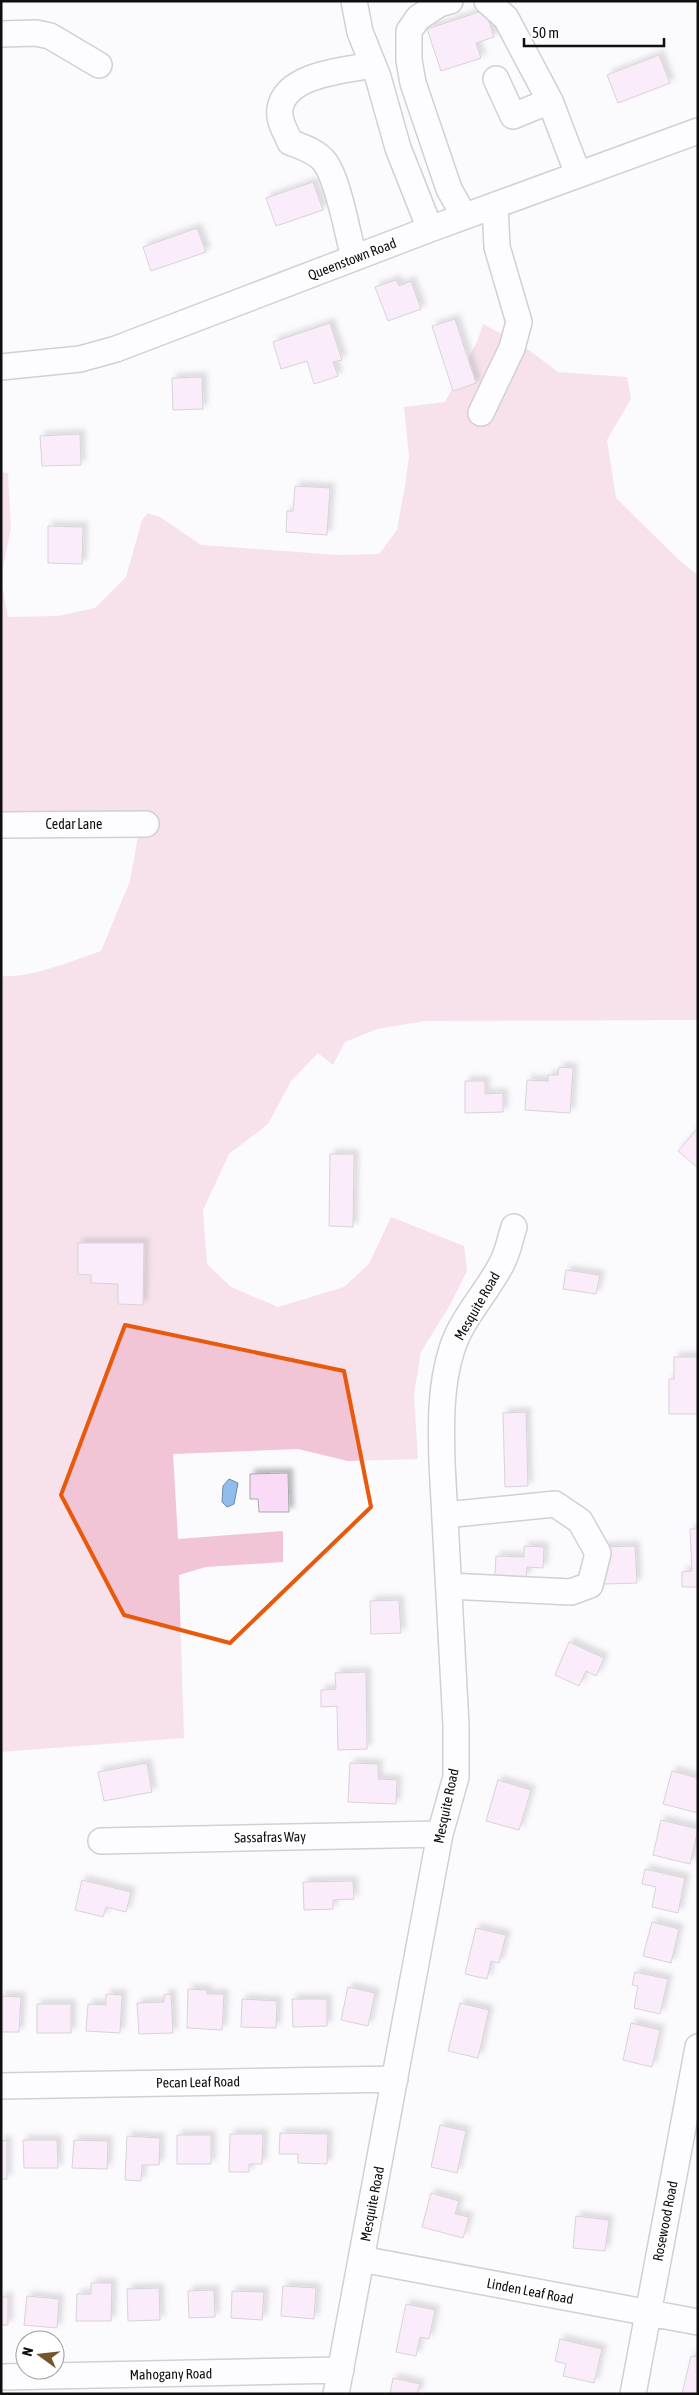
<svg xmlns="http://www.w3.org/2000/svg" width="699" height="2395" font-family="'Asap Condensed',sans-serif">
	<defs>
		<filter id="shadow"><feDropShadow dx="4.5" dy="-4.5" stdDeviation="2.5" flood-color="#0004"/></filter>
	</defs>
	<rect width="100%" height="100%" fill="#fbfafd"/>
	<path fill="#f1c5d6" d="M483,324l42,23 33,25 69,5 4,22 -24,41 9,58 63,62 19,15v445l-273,1 -48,8 -32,13 -12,23 -15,-12 -27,28 -23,43 -39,30 -26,56 4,54 24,23 47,20 66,-20 25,-23 22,-47 73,29 3,25 -17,34 -29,47 -7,42 4,65 -70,2 -50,-12 -125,5 5,85 105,-8v31l-77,5 -27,8 5,163 -183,14v-776c27,3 74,-16 100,-25l29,-70 9,-50 -17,-20 -121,2v-233l7,37 50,-1 37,-8 31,-31 16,-57 6,-7 12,4 41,28 137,10 41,-1 18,-24 8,-44 4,-30 -5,-49 41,-5 32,-60z
		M1,472l7,1 3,56 -10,47z"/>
	<path fill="#90bdec" stroke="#6989aa" d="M229,1479l9,4 -4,21 -7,3 -5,-5 1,-16z"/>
	<path fill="#f9dbf8" stroke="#aaa7aa" filter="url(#shadow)" d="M485,10l9,27 -18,6 5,15 -40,13 -14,-42z
		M659,55l11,28 -52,20 -11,-28z
		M313,182l10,28 -47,16 -10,-28z
		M197,228l9,24 -55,19 -8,-24z
		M396,280l3,6 12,-5 10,28 -33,12 -13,-34z
		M455,319l21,64 -23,8 -21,-65z
		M330,323l12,37 -9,2 5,14 -24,8 -7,-23 -26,8 -8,-27z
		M202,377l1,32 -30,1 -1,-32z
		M80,434l1,31 -39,1 -2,-30z
		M295,486l35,2 -3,47 -41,-3 1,-21h6z
		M48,526l35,1 -1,37 -34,-1z
		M559,1067l14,1 -3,45 -45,-3 2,-30 21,1v-6h10z
		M465,1081h20v13l18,-1v19l-38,1z
		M698,1128v40l-20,-17z
		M330,1154h24l-1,73 -24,-1z
		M78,1243h66l-1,62 -25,-1v-20l-27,-1v-8l-13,-1z
		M566,1270l34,5 -4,19 -33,-5z
		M674,1357h24v57h-29v-35h5z
		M526,1412l2,74 -23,1 -2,-74z
		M288,1473l1,39h-30l-1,-13h-8v-25z
		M690,1529h8v58h-16v-15l10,-1z
		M524,1546l20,1 -1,21 -16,-1 -1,10 -31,-2 1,-19 28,1z
		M635,1546l2,37 -33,1 -2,-37z
		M399,1600l2,33 -30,1 -1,-33z
		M569,1642l35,16 -8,18 -10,-5 -7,15 -24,-11z
		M366,1672l1,77 -29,1 -1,-44 -16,1v-17l15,-1 -1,-16z
		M147,1763l5,29 -48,9 -6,-29z
		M350,1763l28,1v15l19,1 -1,24 -48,-2z
		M672,1771l26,7v35l-35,-9z
		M498,1780l33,10 -12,40 -33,-9z
		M661,1820l37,9 -8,35 -37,-9z
		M645,1869l40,9 -7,35 -26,-6 4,-20 -14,-3z
		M82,1880l49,12 -5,20 -20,-5 -3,10 -28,-7z
		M353,1881l1,18 -21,1v9l-29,1 -1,-28z
		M652,1922l27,7 -8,34 -28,-7z
		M476,1928l30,7 -7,28 -8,-2 -4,18 -22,-5z
		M635,1972l33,7 -8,35 -26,-6 4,-22 -6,-1z
		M348,1987l27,6 -7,33 -27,-6z
		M188,1989l19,1v4h17l-2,36 -35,-2z
		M106,1994l16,1 -2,38 -34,-2 2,-27 18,1z
		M171,1994l2,39 -34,1 -2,-31 27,-1v-7z
		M1,1996l20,1 -2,35h-18z
		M242,1999l35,2 -1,27 -35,-1z
		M292,1999h35v27l-34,1z
		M460,2003l29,7 -11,48 -30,-7z
		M37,2004h34v29h-34z
		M631,2023l29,7 -8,37 -29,-7z
		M440,2125l26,6 -9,42 -26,-6z
		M280,2133l48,1 -1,30 -29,-1v-9h-19z
		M230,2134h33l-1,30h-13v8h-20z
		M177,2135h34v29h-34z
		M127,2136l33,2 -1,27h-17l-1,16 -16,-1z
		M1,2140l6,1v38h-6z
		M23,2140h34l1,28h-34z
		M74,2140l34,1 -1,28 -35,-1z
		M431,2193l28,8 -4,13 14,3 -6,21 -41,-11z
		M576,2216l33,4 -4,31 -32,-3z
		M91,2283h21l-1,38h-35l1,-27h14z
		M283,2286l33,2 -2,31 -33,-3z
		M159,2288l1,32 -32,1 -1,-32z
		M214,2290l1,27 -26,1 -1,-27z
		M232,2291l32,1 -2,28 -31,-2z
		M27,2296l32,3 -2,29 -33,-3z
		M1,2297h7v28h-7z
		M406,2304l29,6 -6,29 -9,-2 -4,19 -20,-4z
		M560,2339l42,10 -8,34 -31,-7 3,-12 -11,-3z
		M691,2356l7,1v37h-16z
		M393,2378l27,6 -3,10h-27z"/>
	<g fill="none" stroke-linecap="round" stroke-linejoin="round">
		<g stroke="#9e9da0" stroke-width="28">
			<path id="minor" d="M354,1l6,31 18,45 20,71 32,81
				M450,1l-11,3 -21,14 -9,13v29l4,23 36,106 15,27
				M487,1l19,17 44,83 28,73
				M1,34l35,-1 14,3 49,29
				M496,79l17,37 37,-15
				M354,258c-6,-22 -16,-81 -30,-97 -8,-10 -22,-14 -34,-19 -4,-10 -12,-21 -10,-33 5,-35 66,-39 93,-44
				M1,367l79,-8 36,-10 314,-120 268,-98
				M481,413l31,-65 7,-26 -22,-75 -2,-42
				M1,825l145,-1
				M445,1515l110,-11 25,17 18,32 -8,32 -19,7 -122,-6
				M101,1841l339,-7
				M1,2086l394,-7
				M361,2259l337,63
				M1,2377l340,-7
				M336,2394l104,-560 16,-57v-52l-14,-262c-1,-39 -2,-77 10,-114 10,-32 35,-56 50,-86 6,-11 8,-24 12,-36
				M633,2394l65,-347"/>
		</g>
		<use href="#minor" stroke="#fff" stroke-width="25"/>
	</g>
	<path d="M0 0H699V2395H0ZM125,1325l219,46 27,136 -141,136 -106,-28 -63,-120z" fill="#fbfafd" fill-opacity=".55" fill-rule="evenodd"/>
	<path fill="none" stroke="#e8590c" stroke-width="4" stroke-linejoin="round" d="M125,1325l219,46 27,136 -141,136 -106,-28 -63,-120z"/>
	<g text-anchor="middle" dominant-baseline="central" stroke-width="4.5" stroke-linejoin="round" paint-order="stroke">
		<g font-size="14" fill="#0f0f10" stroke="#fff">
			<text transform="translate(352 259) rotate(-21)">Queenstown Road</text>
			<text x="74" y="824">Cedar Lane</text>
			<text transform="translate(477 1306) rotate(-60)">Mesquite Road</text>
			<text transform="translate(446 1806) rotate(-78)">Mesquite Road</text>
			<text transform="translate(270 1837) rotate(-1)">Sassafras Way</text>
			<text transform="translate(198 2082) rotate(-1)">Pecan Leaf Road</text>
			<text transform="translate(372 2204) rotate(-79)">Mesquite Road</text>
			<text transform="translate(665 2221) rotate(-79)">Rosewood Road</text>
			<text transform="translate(530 2291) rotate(11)">Linden Leaf Road</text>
			<text transform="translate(171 2374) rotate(-1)">Mahogany Road</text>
		</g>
	</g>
	<rect width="699" height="2395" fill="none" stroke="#0f0f10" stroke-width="5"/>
	<g transform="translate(40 2355) rotate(285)"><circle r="24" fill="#ffffff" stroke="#9f9f9f"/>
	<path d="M0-4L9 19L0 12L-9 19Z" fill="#75552b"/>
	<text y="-8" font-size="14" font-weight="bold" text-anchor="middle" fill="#0f0f10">N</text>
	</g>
	<path d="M524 38v8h140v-8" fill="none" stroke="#0f0f10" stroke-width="2.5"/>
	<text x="532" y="38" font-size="15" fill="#0f0f10" stroke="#ffffff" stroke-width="4" paint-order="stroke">50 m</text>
</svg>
